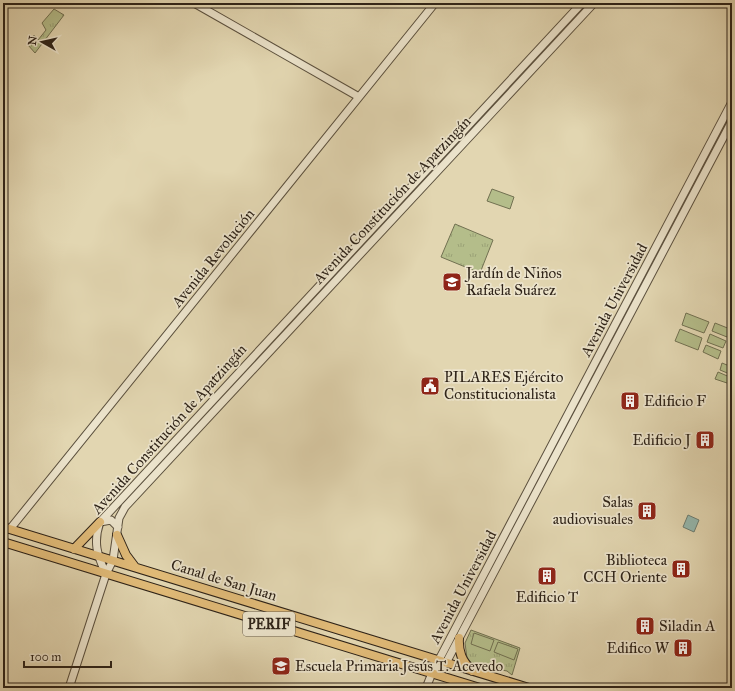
<svg xmlns="http://www.w3.org/2000/svg" width="735" height="691" font-family="'IM FELL Great Primer',serif">
	<defs>
		<pattern id="grass-tufts" width="24" height="20" patternUnits="userSpaceOnUse"><rect width="24" height="20" fill="#b4bd8a"/><path d="M3 7l-1-3M5 7V3M7 7l1-3M15 17l-1-3M17 17v-4M19 17l1-3" fill="none" stroke="#9ba276"/></pattern>
	</defs>
	<rect width="100%" height="100%" fill="#e2d6b1"/>
	<filter id="stains"><feTurbulence type="fractalNoise" baseFrequency=".005" numOctaves="4"/><feColorMatrix values="0 0 0 0 .2 0 0 0 0 .09 0 0 0 0 .02 0 0 0 .5 -.17"/></filter>
	<radialGradient id="worn" r=".72"><stop offset=".6" stop-color="#630" stop-opacity="0"/><stop offset="1" stop-color="#630" stop-opacity=".3"/></radialGradient>
	<path fill="url(#grass-tufts)" stroke="#717051" d="M54,9l10,6 -29,38 -7,-8 6,-10 4,5 8,-10 -4,-7z
		M455,224l38,16 -13,33 -39,-16z
		M471,630l49,18 -8,27 -5,-4 -33,-6 -7,-7 -2,-15z"/>
	<path fill="#b4bd8a" stroke="#717051" d="M492,189l22,8 -4,12 -23,-8z
		M686,313l23,9 -5,11 -22,-8z
		M715,323l15,6 -3,8 -15,-6z
		M680,329l22,9 -4,12 -23,-9z
		M710,334l16,7 -3,7 -16,-6z
		M706,345l15,6 -3,8 -15,-7z
		M722,363l10,4v8l-12,-5z
		M718,372l14,6 -2,6 -15,-5z
		M474,633l20,7 -4,11 -19,-7z
		M498,642l20,7 -4,11 -20,-8z"/>
	<path fill="#95b9b0" stroke="#6c7d73" d="M688,515l11,5 -5,12 -11,-5z"/>
	<g fill="none" stroke-linecap="round" stroke-linejoin="round">
		<g stroke="#5b503e" stroke-width="9">
			<path id="tertiary" d="M194,3l165,94
				M100,522l11,-2 7,7
				M10,529l425,-526
				M106,574c-9,-19 -13,-32 -6,-52l482,-519
				M432,673l7,-2 7,-8 286,-542
				M69,688l37,-114 7,-14 6,-42 6,-11 469,-504
				M426,688l6,-15 300,-571"/>
		</g>
		<g stroke="#2e2318" stroke-width="10">
			<path id="primary" d="M3,527l526,161
				M117,535l9,20 9,12
				M3,542l477,146
				M74,549l26,-27
				M459,638c-1,14 3,23 13,33"/>
		</g>
		<use href="#tertiary" stroke="#ece4cc" stroke-width="7"/>
		<use href="#primary" stroke="#e1bb78" stroke-width="8"/>
	</g>
	<defs>
		<g id="school-square" transform="scale(1)"><rect x="-9" y="-9" width="18" height="18" rx="4" fill="#8f2418" stroke="#ece4cc"/><path d="M0-5L7-2L0 1L-7-2ZM-4 1L0 2.5L4 1V4Q0 6-4 4Z" fill="#fff"/></g>
		<g id="civic-square" transform="scale(1)"><rect x="-9" y="-9" width="18" height="18" rx="4" fill="#8f2418" stroke="#ece4cc"/><path d="M-.6-6.5H3V-4.5H.6V-3L4-1V1h2V6H-6V1h2V-1L-.6-3ZM-1.2 2.5V6h2.4V2.5Z" fill="#fff"/></g>
		<g id="building-square" transform="scale(1)"><rect x="-9" y="-9" width="18" height="18" rx="4" fill="#8f2418" stroke="#ece4cc"/><path d="M-4-6H4V6H1V3H-1V6H-4ZM-2.5-4.3h1.7v1.8h-1.7ZM.8-4.3h1.7v1.8H.8ZM-2.5-1h1.7V.8h-1.7ZM.8-1h1.7V.8H.8Z" fill="#fff"/></g>
	</defs>
	<g fill-rule="evenodd">
		<use href="#school-square" x="452" y="282"/>
		<use href="#civic-square" x="430" y="386"/>
		<use href="#building-square" x="630" y="401"/>
		<use href="#building-square" x="705" y="440"/>
		<use href="#building-square" x="647" y="511"/>
		<use href="#building-square" x="681" y="569"/>
		<use href="#building-square" x="547" y="576"/>
		<use href="#building-square" x="645" y="626"/>
		<use href="#building-square" x="683" y="648"/>
		<use href="#school-square" x="281" y="666"/>
	</g>
	<g text-anchor="middle" dominant-baseline="central" stroke-width="3.5" stroke-linejoin="round" paint-order="stroke">
		<rect fill="#ece4cc" stroke="#675d4e" stroke-width="1" x="243" y="612" width="52" height="24" rx="3"/>
		<g font-size="14" font-weight="bold" fill="#2e2318">
			<text x="269" y="624">PERIF</text>
		</g>
		<g font-size="15" fill="#2e2318" stroke="#ece4cc">
			<text transform="translate(392 200) rotate(-47)">Avenida Constitución de Apatzingán</text>
			<text transform="translate(213 258) rotate(-51)">Avenida Revolución</text>
			<text transform="translate(614 300) rotate(-62)">Avenida Universidad</text>
			<text transform="translate(169 429) rotate(-48)">Avenida Constitución de Apatzingán</text>
			<text transform="translate(224 580) rotate(17)">Canal de San Juan</text>
			<text transform="translate(463 587) rotate(-62)">Avenida Universidad</text>
		</g>
		<g font-size="15" fill="#2e2318" stroke="#ece4cc" text-anchor="start">
			<text x="466" y="273">Jardín de Niños<tspan x="466" dy="17">Rafaela Suárez</tspan></text>
			<text x="444" y="377">PILARES Ejército<tspan x="444" dy="17">Constitucionalista</tspan></text>
			<text x="644" y="401">Edificio F</text>
			<text x="691" y="440" text-anchor="end">Edificio J</text>
			<text x="633" y="502" text-anchor="end">Salas<tspan x="633" dy="17">audiovisuales</tspan></text>
			<text x="667" y="560" text-anchor="end">Biblioteca<tspan x="667" dy="17">CCH Oriente</tspan></text>
			<text x="547" y="597" text-anchor="middle">Edificio T</text>
			<text x="659" y="626">Siladin A</text>
			<text x="669" y="648" text-anchor="end">Edifico W</text>
			<text x="295" y="666">Escuela Primaria Jesús T. Acevedo</text>
		</g>
	</g>
	<rect width="735" height="691" fill="none" stroke="#e2d6b1" stroke-width="16"/>
	<rect x="4" y="4" width="727" height="683" fill="none" stroke="#2e2318" stroke-width="2"/>
	<rect x="8" y="8" width="719" height="675" fill="none" stroke="#2e2318"/>
	<g transform="translate(42 42) rotate(278)" stroke="#ece4cc" stroke-width="3" paint-order="stroke">
	<path d="M0-3L7 15L0 10L-7 15Z" fill="#2e2318"/>
	<text y="-6" font-size="11" font-weight="bold" text-anchor="middle" fill="#2e2318">N</text>
	</g>
	<path d="M24 661v6h87v-6" fill="none" stroke="#2e2318" stroke-width="2"/>
	<text x="30" y="661" font-size="12" fill="#2e2318" stroke="#ece4cc" stroke-width="3" paint-order="stroke">100 m</text>
	<rect width="100%" height="100%" filter="url(#stains)"/>
	<rect width="100%" height="100%" fill="url(#worn)"/>
</svg>
